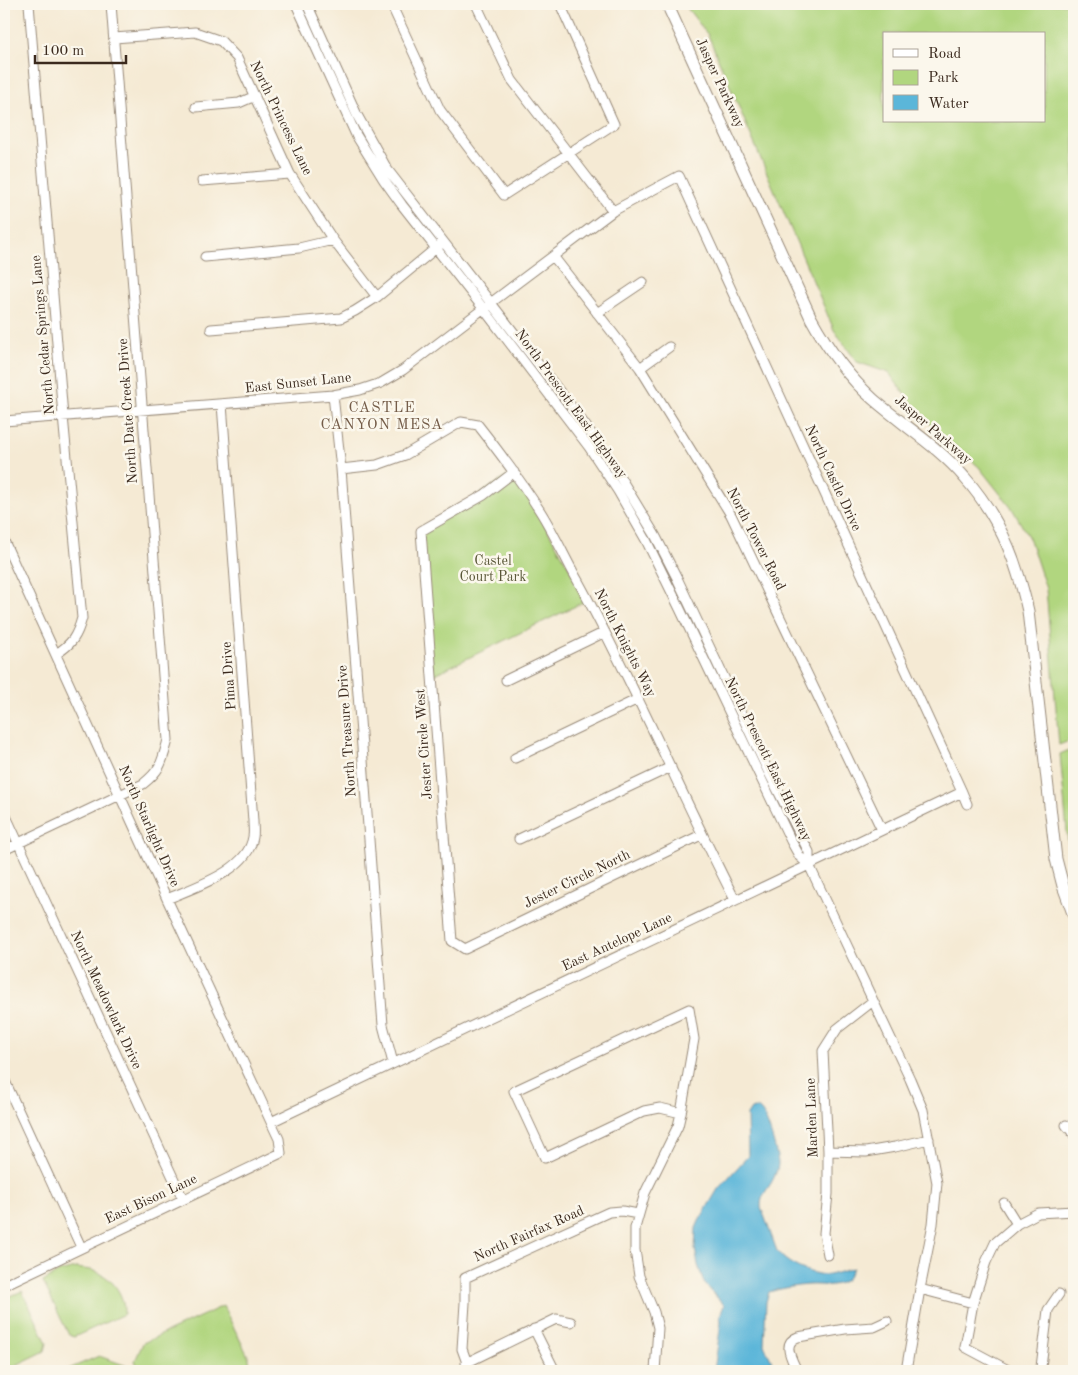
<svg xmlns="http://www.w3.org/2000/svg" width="1078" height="1375" font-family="'Old Standard TT',serif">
	<rect width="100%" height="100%" fill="#fbf7ec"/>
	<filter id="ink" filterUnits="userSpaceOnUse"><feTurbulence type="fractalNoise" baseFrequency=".02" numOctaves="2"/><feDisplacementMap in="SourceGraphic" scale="10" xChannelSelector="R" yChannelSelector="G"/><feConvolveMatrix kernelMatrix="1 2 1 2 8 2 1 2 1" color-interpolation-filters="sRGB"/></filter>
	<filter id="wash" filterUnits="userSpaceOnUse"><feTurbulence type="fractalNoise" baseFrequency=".0096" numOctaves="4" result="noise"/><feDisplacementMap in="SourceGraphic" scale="20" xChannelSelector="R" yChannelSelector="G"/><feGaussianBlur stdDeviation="1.12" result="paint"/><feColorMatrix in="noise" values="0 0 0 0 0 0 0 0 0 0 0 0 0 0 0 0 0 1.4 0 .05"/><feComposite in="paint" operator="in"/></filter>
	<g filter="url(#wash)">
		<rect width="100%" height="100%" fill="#f5ead4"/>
		<path fill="#b1d67f" stroke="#76804e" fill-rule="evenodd" d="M684,4h390v735l-15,6 -13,-156 -16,-49 -17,-30 -34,-43 -60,-53 -30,-41 -32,-11 -23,-32 -126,-295zM884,34h160v87h-160z
			M514,472l74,128 -155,75 -12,-144z
			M1074,748v115l-6,-20 -8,-89z
			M76,1268c5,1 10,1 15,2 20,5 34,24 33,44l-50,23 -5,-2 -26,-53 16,-10z
			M22,1291l25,52 -2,8 -41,20v-72z
			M223,1306l26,52 1,13h-110l-5,-10 8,-18z
			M99,1356l28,10 3,5h-66z"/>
		<path fill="#5bb6d9" stroke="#4b707c" d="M754,1108c4,1 4,0 7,3 6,6 17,44 17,53 0,3 -2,9 -3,11 -4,12 -15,19 -14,32l16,44c9,13 32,23 49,24 7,0 19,-5 27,-7 -3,5 -5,11 -9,13 -11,7 -24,3 -36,4 -13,1 -26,3 -39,7l-3,10 -2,43 11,23 -1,3h-60l7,-49 -1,-6 4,-11 -20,-22 -6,-18 -3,-16 1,-21 3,-7 19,-32 30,-33 -1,-41 4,-6z"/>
	</g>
	<g filter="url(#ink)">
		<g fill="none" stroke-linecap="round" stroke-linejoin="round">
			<g stroke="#988a79" stroke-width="11">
				<path id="minor" d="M29,4l34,412 19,202c-5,18 -10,26 -26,36
					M296,4l60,131 28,45 18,25 81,103 106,139 29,44 28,49 34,69 111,232 9,16 9,8
					M307,4l50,111 30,54 190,245 29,40 49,81 22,43 92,195 40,79v13l101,214 13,31 14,73 -4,41 -13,65 -14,82
					M391,4l49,106 64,85 110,-71 -54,-120
					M476,4l36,76 101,131
					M114,38l81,-6 26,9 16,17 53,116 43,66 44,57
					M196,107l43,-4 16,-7
					M202,181l88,-7
					M553,256l87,112 91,147 151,315
					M205,257l94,-9 34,-8
					M597,313l46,-31
					M211,329l130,-11 14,-7 22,-14 64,-53
					M640,368l29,-21
					M333,395l8,74 42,556 10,38
					M4,421l329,-26 27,-5 21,-7 22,-13 85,-65 125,-94 66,-35 283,616
					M341,469l36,-4 28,-10 56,-33 17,3c22,28 43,56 62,86 14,22 25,47 38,70 57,104 103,214 157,319
					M514,472l-30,23 -63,36 31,410 13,8 236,-114
					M4,541l163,358 104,223 8,17 2,14 -277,132
					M506,680l99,-48
					M515,758l123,-59
					M4,812l179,387
					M519,839l152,-72
					M4,850l139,-66c18,-14 19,-22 25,-44l-57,-736
					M167,899c27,-12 81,-28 86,-62 1,-5 0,-11 0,-16l-31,-417
					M4,1079l77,168
					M271,1122l691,-330 5,12
					M1066,1125l8,9
					M828,1151l38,1 29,-5 34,-8
					M1004,1203l13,21
					M828,1255l-4,-22 4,-39v-43l-5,-100 14,-22 36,-28
					M920,1289l53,14
					M534,1329l21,42
					M466,1363l90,-44 15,3
					M470,1371l-8,-22 3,-46v-25l144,-66 13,-1 16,3
					M655,1371l3,-43 -4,-16 -15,-36 -4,-26v-22l10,-35 33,-67 3,-13 13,-74 -5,-30 -175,82 31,67 99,-47 16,-3 21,5
					M797,1371c-5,-12 -16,-28 1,-34l47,-8 29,-2 13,-6
					M1010,1371l-45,-24 8,-44 13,-41 9,-19 22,-19 21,-11 36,-2
					M1038,1371l3,-4 7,-57 11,-16"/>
			</g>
			<g stroke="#988a79" stroke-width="13">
				<path id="major" d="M667,4l144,314c17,31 36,58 62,81 31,27 66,48 92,79 24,27 43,62 53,96 4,12 7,24 10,37l28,248 7,27 11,30"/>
			</g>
			<use href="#minor" stroke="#fff" stroke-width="9"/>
			<use href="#major" stroke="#fff" stroke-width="11"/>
		</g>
	</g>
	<g text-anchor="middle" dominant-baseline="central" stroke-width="5" stroke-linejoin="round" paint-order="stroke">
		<g font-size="14" fill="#3b2a1e" stroke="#fbf7ec">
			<text transform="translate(720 83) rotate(65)">Jasper Parkway</text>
			<text transform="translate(281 118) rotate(64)">North Princess Lane</text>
			<text transform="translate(43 335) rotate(-95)">North Cedar Springs Lane</text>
			<text transform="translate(298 383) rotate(-6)">East Sunset Lane</text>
			<text transform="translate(571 404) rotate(54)">North Prescott East Highway</text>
			<text transform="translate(128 411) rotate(-94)">North Date Creek Drive</text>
			<text transform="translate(933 430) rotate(41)">Jasper Parkway</text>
			<text transform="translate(833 478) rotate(65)">North Castle Drive</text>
			<text transform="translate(756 539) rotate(63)">North Tower Road</text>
			<text transform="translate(625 643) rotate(63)">North Knights Way</text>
			<text transform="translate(229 676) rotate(-94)">Pima Drive</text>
			<text transform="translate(347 731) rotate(-94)">North Treasure Drive</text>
			<text transform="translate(424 744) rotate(-94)">Jester Circle West</text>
			<text transform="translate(768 759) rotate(64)">North Prescott East Highway</text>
			<text transform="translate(149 826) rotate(66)">North Starlight Drive</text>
			<text transform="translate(577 879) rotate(-26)">Jester Circle North</text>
			<text transform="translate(617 942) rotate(-25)">East Antelope Lane</text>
			<text transform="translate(106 1000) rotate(65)">North Meadowlark Drive</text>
			<text transform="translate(812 1118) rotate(-92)">Marden Lane</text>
			<text transform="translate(151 1199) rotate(-25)">East Bison Lane</text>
			<text transform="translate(529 1234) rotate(-24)">North Fairfax Road</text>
		</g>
		<g font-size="14" fill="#585536" stroke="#fbf7ec">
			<text x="493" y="561">Castel<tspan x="493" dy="16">Court Park</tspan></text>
		</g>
		<g font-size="15" letter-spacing="1" fill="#755d49" stroke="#fbf7ec">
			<text x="382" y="408">CASTLE<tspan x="382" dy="17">CANYON MESA</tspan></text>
		</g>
	</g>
	<rect width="1078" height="1375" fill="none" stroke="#fbf7ec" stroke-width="20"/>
	<rect x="883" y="32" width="162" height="90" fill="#fbf7ec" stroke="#aea59a"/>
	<rect x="893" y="49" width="25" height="8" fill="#ffffff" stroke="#aea59a"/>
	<text x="928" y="58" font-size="15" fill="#3b2a1e">Road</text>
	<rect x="893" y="70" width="25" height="15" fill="#b1d67f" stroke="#aea59a"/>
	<text x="928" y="82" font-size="15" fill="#3b2a1e">Park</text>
	<rect x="893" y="95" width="25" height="15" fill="#5bb6d9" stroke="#aea59a"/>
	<text x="928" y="108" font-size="15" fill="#3b2a1e">Water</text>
	<path d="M35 55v8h91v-8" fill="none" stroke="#3b2a1e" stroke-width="2.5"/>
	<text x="42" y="55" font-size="15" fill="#3b2a1e" stroke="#fbf7ec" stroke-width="4" paint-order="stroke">100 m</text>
</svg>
